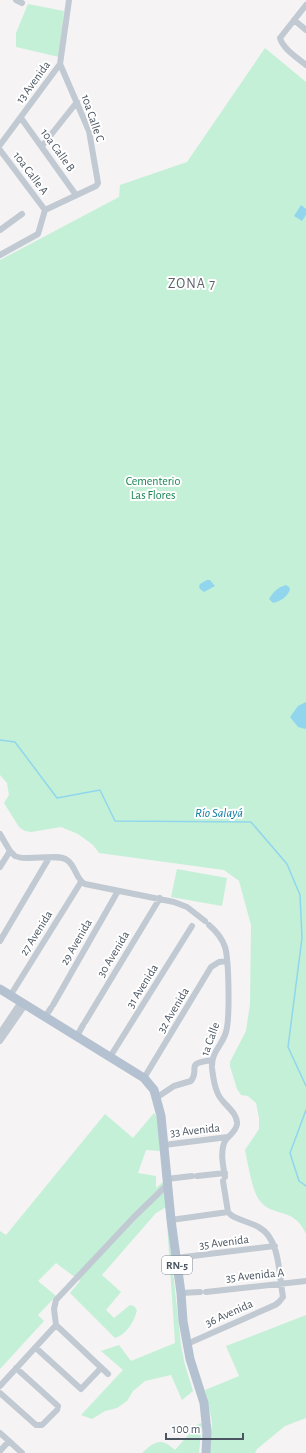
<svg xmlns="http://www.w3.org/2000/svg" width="306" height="1453" font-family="'Alegreya Sans',sans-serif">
	<rect width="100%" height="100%" fill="#f5f3f3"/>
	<path fill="#c4f0d7" d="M28,4l36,7 -5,46 -43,-10v-14z
		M265,48l41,34v1152c-12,-28 -33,-16 -46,-33 -8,-9 -12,-38 -15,-51l14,-21v-11l-3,-15 -8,-7 -7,-1 -4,-6 -7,-23v-4l16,-31 4,-27 1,-79 -12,-44 -15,-11 -125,-17 -6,-8 -15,-11 -17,-7 -30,5 -6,-1 -6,-4 -15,-24 5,-8 -2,-12 -7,-8v-515l119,-63 1,-12 67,-23z
		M177,869l50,9 -5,28 -51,-9z
		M154,1113l4,6 2,32 -14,-1 -8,23 18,3v12l8,-7 2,26 15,138 4,20 8,26 -11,9 -11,-25 -26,6 -12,10 -6,10 -10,7 -12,3 -13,8 -11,-4 42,-45 -22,-19 18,-6 12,16 44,-18 -9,-136 -10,6 -54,62 19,17 -15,18 8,8 16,-13 4,1 3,4c-3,12 -10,24 -22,28l-45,-45 10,-12 -24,-18 -18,18 18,15 -18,19 6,6 -44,48v-138l6,4 99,-121 28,24z
		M306,1315v103l-21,8 -28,23 -2,4h-45l2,-31 -7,-32 34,-14 -13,-30z
		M202,1423l-3,30h-57c13,-12 19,-16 33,-3l23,-26z"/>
	<path fill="#91d6ed" d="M301,205l5,4v6l-4,6 -8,-5z
		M207,580h3l5,6 -11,6 -4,-3 -1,-3 1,-2z
		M286,585l3,2 1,3c-4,8 -9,11 -17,13l-4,-4c4,-7 9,-12 17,-14z
		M306,702v26l-1,1 -7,-2 -8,-10 8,-11z"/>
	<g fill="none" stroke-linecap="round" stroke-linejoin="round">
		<path stroke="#91d6ed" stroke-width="1.5" d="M0,740l15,2 42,56 43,-8 15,31 136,1 36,42 13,31 2,43 -14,109 18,39
			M306,1110l-16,43 9,28 7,5"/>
		<path stroke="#c1c9d2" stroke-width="6" d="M16,0l6,3
			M306,5l-26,33c3,11 18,20 26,27
			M294,20l12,10
			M21,118l55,77
			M0,145l60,-81 9,-64
			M42,146l35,-44
			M0,150l45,60
			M45,210l51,-24 2,-3 -9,-52 -29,-67
			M0,230l22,-16
			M0,255l38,-21 7,-24
			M0,834l10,17 5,5
			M18,857c13,4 39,-4 49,3 9,6 9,20 18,24l89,18 13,5 18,14
			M0,867l10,-16
			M209,925c7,6 13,13 16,22 4,13 5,72 1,85 -4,14 -15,20 -14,36 1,9 2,18 6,26 4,10 20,18 19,30 -1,8 -8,11 -12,17 -5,10 -2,25 0,36
			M0,941l49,-83
			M10,996l71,-114
			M53,1005l65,-114
			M45,1017l6,-9
			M85,1022l75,-124
			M0,1033l21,-31
			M77,1036l6,-11
			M0,1041l25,-36
			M110,1057l82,-131
			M144,1078l67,-111 8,-5 8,-1
			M156,1098l18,-12 17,-5c10,-13 -8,-17 21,-21
			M164,1145l64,-8
			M197,1176l28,-3
			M167,1179l25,-3
			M171,1220l57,-8
			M176,1258l99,-12
			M206,1292l100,-11
			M181,1293l19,-1
			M187,1344l88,-39 4,-3 4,-5c-4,-21 -3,-58 -23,-69 -9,-6 -20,-7 -29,-13l-3,-3 -5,-31
			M36,1348l45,41 20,-21
			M108,1374l-52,-49 -2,-16 2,-9 78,-83 33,-32
			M0,1386l56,-61
			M0,1393l36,32h6l15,-15 1,-4 -42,-38
			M0,1433l9,8 -9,10
			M9,1441l13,12"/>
		<path stroke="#b3c1d1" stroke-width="9" d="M0,989l144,89 10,12 7,26 10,104 10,73 2,28 7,38 14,44 3,29 -1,21"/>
	</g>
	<g text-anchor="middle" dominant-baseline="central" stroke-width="4" stroke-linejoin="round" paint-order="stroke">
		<rect fill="#fff" stroke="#808890" stroke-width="1" x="162" y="1256" width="30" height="18" rx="3"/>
		<g font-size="11" font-weight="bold" fill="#4a5561">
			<text x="177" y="1265">RN-5</text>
		</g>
		<g font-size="12" fill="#4a5561" stroke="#fff">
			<text transform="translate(33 82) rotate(-54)">13 Avenida</text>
			<text transform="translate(93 118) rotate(71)">10a Calle C</text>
			<text transform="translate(58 150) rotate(54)">10a Calle B</text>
			<text transform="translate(31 173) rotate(53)">10a Calle A</text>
			<text transform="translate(36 933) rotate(-58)">27 Avenida</text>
			<text transform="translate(76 942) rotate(-60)">29 Avenida</text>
			<text transform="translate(113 954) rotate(-59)">30 Avenida</text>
			<text transform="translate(142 986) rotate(-58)">31 Avenida</text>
			<text transform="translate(173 1010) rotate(-59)">32 Avenida</text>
			<text transform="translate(210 1039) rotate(-70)">1a Calle</text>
			<text transform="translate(195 1130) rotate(-6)">33 Avenida</text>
			<text transform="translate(224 1242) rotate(-7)">35 Avenida</text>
			<text transform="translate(255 1275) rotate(-6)">35 Avenida A</text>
			<text transform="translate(229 1313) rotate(-24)">36 Avenida</text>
		</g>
		<g font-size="12" fill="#188553" stroke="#fff">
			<text x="153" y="481">Cementerio<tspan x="153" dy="14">Las Flores</tspan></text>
		</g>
		<g font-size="13" font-style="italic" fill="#0d7ba1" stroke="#fff">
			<text x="219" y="813">Río Salayá</text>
		</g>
		<g font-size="14" letter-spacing="1" fill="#5f6368" stroke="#fff">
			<text x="192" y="284">ZONA 7</text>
		</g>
	</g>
	<path d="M166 1433v6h77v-6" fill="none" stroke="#4a5561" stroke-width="2"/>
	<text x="172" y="1433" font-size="12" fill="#4a5561" stroke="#ffffff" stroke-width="3" paint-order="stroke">100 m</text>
</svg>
